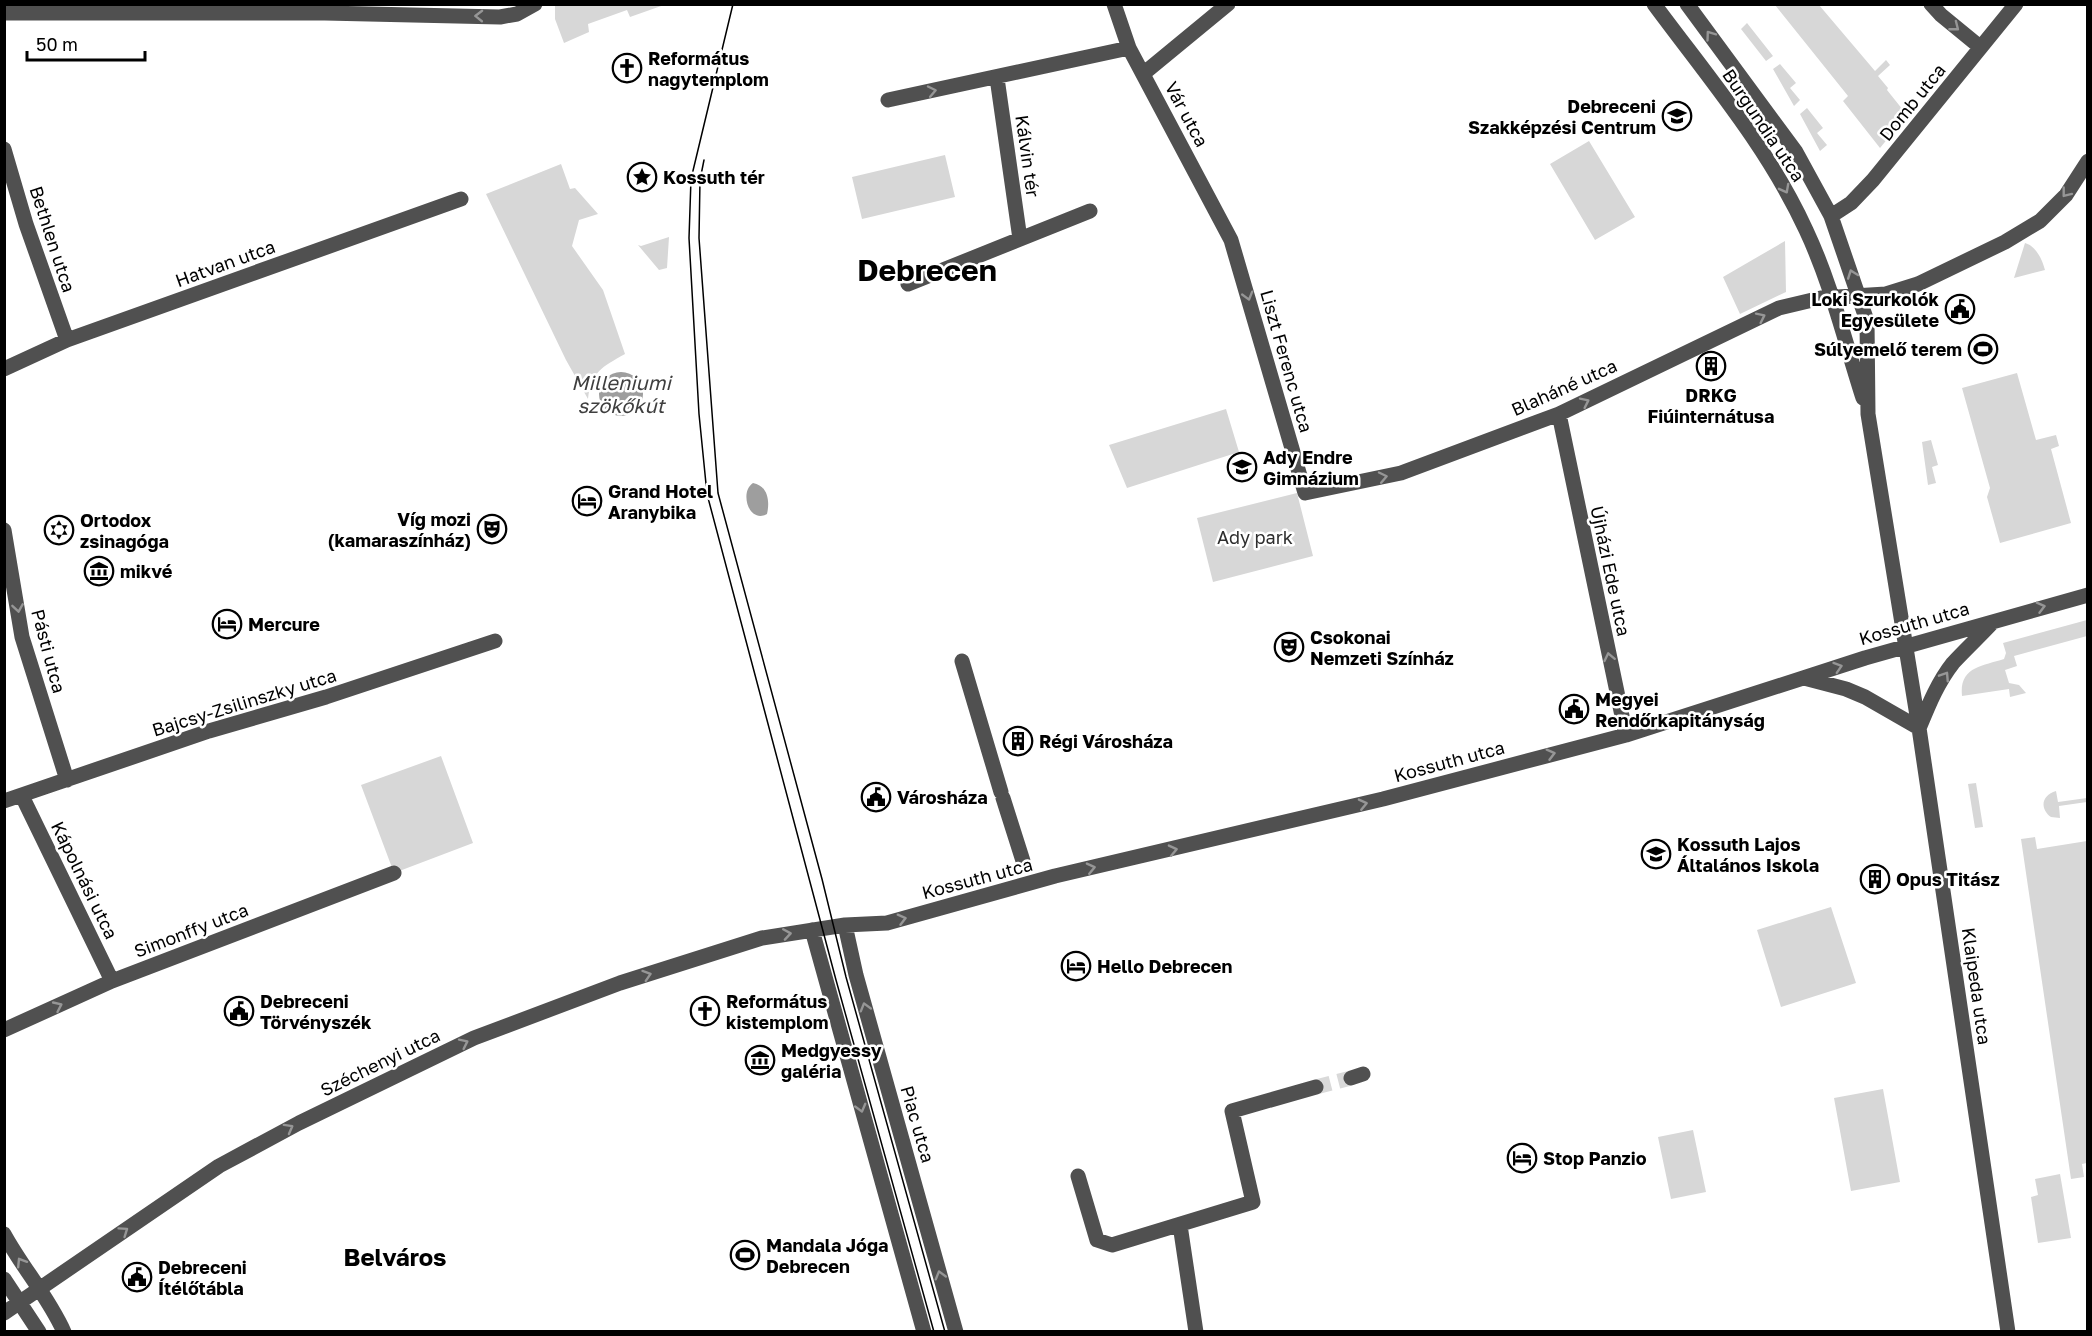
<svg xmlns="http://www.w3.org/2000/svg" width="2092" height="1336" font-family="'Golos Text',sans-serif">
	<rect width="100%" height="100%" fill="#fff"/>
	<path fill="#d7d7d7" d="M555,5v-1l109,1 -34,12 -3,-7 -39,14 1,8 -25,11 -9,-24z
		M1775,5h44l56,66 11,-11 4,5 -12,11 10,12 -1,2 20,25 -27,33 -37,-47 5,-5z
		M1747,23l26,33 -7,5 -25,-32z
		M1780,64l16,19 -6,5 10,12 -6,6 -21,-37z
		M1807,108l16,20 -6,5 10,12 -7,6 -20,-37z
		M1589,141l46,76 -40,23 -45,-76z
		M945,155l10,42 -93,22 -10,-42z
		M561,164l9,25 5,-1 23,26 -19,6 -7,26 31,44 22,64c-23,13 -34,18 -37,45l-22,-39 -80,-166z
		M669,237l-2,31 -8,2 -21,-25 3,1z
		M1785,241l1,51 -46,22 -17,-37z
		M2025,243c11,3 17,16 20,27l-31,8z
		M2017,373l19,67 20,-5 3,11 -8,3 20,74 -71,20 -13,-46 3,-9 -28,-100z
		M1226,409l13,43 -112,36 -18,-43z
		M1931,440l7,25 -6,2 4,16 -8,2 -6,-43z
		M1297,493l16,63 -100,26 -16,-64z
		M2087,620v16l-73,20 3,10 -12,4 4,13 10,2 7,8 -16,4 -1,-8 -47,7c-3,-29 20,-30 42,-37l2,-6 -3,-10z
		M441,756l32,87 -79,30 -33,-88z
		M1976,783l7,44 -8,1 -7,-44z
		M2056,791l2,11 29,-4v4l-28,4 1,12 -9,-1c-12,-9 -9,-22 5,-26z
		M2035,837l2,12 50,-8v322l-5,1 2,13 -13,2 -50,-340z
		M1831,907l25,76 -75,24 -24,-77z
		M1883,1089l17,93 -49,9 -17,-93z
		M1693,1130l13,62 -35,7 -13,-62z
		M2060,1174l11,64 -33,5 -7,-46 7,-2 -3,-16z"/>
	<path fill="#9e9e9e" d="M599 394a22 22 0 1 1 44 0a22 22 0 1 1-44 0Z
		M753,483c15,3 17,18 14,31 -18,10 -28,-22 -14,-31z"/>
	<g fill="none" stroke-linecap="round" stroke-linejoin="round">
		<path stroke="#d9d9d9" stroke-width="15" stroke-dasharray="15 8" stroke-linecap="butt" d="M1316,1087l35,-9"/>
		<path stroke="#505050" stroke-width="15" d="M1114,4l15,44 102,192 74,253 96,-20 158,-59 220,-106 42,-10 65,-4 32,-10 87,-42 35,-21 26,-26 22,-34
			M1654,4c54,73 114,143 152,226 25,53 39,112 57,168
			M1687,4l109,148 35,64 36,105 1,93 51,314 89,604
			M1931,4l10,11 39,32
			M4,13h321l175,4 17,-3 18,-10
			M1143,74l85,-70
			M997,78l23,161
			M888,100l241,-52
			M4,149l22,75 41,116
			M1831,216l20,-13 22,-23 143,-176
			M908,284l182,-73
			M4,369l63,-29 394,-141
			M1559,414l67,321
			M4,530l18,107 45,143
			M962,661l39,131
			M1804,678l42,11 19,8 54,31
			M1920,726c9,-22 18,-44 33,-63 13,-14 27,-27 40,-41
			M22,796l90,185
			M1003,798l20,63
			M4,801l205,-70 117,-34 169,-56
			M845,925l11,50 100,357
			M812,930l112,402
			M4,1030l108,-49 282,-108
			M1351,1078l12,-4
			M1078,1176l19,64 15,5 141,-43 -21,-91 84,-24
			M1180,1225l16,107
			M4,1234c18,33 45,64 60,98
			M4,1279l35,53
			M4,1313l215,-147 80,-43 175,-85 146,-55 142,-45 83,-13 42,-2 168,-47 328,-77 243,-64 239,-77 223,-63"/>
		<path stroke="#000" stroke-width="1.5" d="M733,4l-42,175 -2,59 10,176 8,80 129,486 98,352
			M704,160l-4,20 -1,58 19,255 104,386 24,98 99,355"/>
	</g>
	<defs><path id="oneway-chevron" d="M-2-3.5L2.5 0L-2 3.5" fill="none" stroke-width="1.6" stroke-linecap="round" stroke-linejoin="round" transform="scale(1.5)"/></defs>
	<g stroke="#969696">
		<use href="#oneway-chevron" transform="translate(479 16) rotate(-179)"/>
		<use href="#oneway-chevron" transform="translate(1955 27) rotate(38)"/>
		<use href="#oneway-chevron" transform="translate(1710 35) rotate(-126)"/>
		<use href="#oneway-chevron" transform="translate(932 91) rotate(-12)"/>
		<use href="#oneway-chevron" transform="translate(1785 189) rotate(62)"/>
		<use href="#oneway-chevron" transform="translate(2066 193) rotate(128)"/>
		<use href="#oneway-chevron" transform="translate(1852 274) rotate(-110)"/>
		<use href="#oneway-chevron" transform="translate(1248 296) rotate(74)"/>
		<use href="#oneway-chevron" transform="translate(1761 317) rotate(-26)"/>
		<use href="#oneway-chevron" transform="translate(1585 402) rotate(-26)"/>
		<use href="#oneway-chevron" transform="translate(1383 477) rotate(-12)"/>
		<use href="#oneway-chevron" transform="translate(2041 607) rotate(-15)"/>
		<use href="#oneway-chevron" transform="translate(18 608) rotate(81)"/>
		<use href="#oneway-chevron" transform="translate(1609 657) rotate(-102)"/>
		<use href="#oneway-chevron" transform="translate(1838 667) rotate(-18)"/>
		<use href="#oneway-chevron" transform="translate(1945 676) rotate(-57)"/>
		<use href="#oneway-chevron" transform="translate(1551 754) rotate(-15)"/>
		<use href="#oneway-chevron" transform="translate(1363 804) rotate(-13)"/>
		<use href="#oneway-chevron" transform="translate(1173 850) rotate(-13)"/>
		<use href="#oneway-chevron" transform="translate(1091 868) rotate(-13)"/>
		<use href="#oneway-chevron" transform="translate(902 919) rotate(-15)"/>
		<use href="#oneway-chevron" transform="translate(787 934) rotate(-9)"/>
		<use href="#oneway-chevron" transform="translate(647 975) rotate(-18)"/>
		<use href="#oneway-chevron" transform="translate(58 1006) rotate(-25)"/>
		<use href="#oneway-chevron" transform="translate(865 1007) rotate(-106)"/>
		<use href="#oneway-chevron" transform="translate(464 1043) rotate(-26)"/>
		<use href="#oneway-chevron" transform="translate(861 1108) rotate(75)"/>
		<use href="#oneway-chevron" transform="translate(289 1128) rotate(-29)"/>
		<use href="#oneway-chevron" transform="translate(124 1231) rotate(-35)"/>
		<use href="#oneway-chevron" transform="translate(21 1262) rotate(-122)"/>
		<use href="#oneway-chevron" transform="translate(940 1275) rotate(-106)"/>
	</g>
	<defs>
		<g id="church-ring" transform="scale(1.5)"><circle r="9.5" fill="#fff" stroke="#000" stroke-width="1.5"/><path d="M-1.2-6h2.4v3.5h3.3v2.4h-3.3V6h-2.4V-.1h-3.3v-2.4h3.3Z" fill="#000"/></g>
		<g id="school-ring" transform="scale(1.5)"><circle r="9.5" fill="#fff" stroke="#000" stroke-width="1.5"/><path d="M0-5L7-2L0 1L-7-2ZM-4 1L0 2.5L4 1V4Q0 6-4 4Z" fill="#000"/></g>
		<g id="sight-ring" transform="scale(1.5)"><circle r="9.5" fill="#fff" stroke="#000" stroke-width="1.5"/><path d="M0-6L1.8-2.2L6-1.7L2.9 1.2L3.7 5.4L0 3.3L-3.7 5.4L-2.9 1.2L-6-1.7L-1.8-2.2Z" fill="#000"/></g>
		<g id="civic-ring" transform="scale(1.5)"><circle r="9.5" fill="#fff" stroke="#000" stroke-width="1.5"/><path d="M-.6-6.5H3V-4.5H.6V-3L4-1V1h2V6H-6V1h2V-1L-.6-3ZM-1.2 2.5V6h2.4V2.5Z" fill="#000"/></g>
		<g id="stadium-ring" transform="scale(1.5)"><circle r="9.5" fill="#fff" stroke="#000" stroke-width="1.5"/><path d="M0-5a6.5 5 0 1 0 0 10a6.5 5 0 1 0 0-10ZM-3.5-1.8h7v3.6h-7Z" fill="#000"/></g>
		<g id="building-ring" transform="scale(1.5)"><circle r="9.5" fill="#fff" stroke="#000" stroke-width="1.5"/><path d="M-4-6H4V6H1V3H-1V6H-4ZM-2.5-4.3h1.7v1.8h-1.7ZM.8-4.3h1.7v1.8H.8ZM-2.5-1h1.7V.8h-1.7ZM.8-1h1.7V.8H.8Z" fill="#000"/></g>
		<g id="hotel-ring" transform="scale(1.5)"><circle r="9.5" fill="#fff" stroke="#000" stroke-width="1.5"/><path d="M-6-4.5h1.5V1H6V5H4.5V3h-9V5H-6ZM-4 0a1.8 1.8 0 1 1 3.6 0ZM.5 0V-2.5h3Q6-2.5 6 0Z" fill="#000"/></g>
		<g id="theatre-ring" transform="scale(1.5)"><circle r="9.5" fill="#fff" stroke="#000" stroke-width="1.5"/><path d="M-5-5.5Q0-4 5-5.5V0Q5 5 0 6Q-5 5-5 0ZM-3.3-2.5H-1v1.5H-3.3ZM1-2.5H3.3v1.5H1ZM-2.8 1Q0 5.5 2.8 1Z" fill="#000"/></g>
		<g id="synagogue-ring" transform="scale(1.5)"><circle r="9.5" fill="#fff" stroke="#000" stroke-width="1.5"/><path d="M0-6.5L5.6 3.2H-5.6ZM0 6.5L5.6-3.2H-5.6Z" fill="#000"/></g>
		<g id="museum-ring" transform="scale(1.5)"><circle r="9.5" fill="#fff" stroke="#000" stroke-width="1.5"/><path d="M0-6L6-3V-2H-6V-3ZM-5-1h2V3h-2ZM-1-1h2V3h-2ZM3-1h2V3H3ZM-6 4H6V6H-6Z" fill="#000"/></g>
	</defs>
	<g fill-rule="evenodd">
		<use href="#church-ring" x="627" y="68"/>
		<use href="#school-ring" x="1677" y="116"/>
		<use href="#sight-ring" x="642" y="177"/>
		<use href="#civic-ring" x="1960" y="309"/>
		<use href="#stadium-ring" x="1983" y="349"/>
		<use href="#building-ring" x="1711" y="366"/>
		<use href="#school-ring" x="1242" y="467"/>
		<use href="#hotel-ring" x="587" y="501"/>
		<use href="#theatre-ring" x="492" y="529"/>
		<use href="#synagogue-ring" x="59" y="530"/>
		<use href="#museum-ring" x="99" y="571"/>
		<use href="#hotel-ring" x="227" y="624"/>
		<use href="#theatre-ring" x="1289" y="647"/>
		<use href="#civic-ring" x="1574" y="709"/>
		<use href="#building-ring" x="1018" y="741"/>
		<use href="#civic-ring" x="876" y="797"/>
		<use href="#school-ring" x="1656" y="854"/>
		<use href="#building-ring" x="1875" y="879"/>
		<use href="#hotel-ring" x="1076" y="966"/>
		<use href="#civic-ring" x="239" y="1011"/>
		<use href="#church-ring" x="705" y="1011"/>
		<use href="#museum-ring" x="760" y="1060"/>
		<use href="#hotel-ring" x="1522" y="1158"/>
		<use href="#stadium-ring" x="745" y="1255"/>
		<use href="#civic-ring" x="137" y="1277"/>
	</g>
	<g text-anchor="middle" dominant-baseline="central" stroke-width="5" stroke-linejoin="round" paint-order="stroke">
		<g font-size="18" font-weight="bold" fill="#000" stroke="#fff" text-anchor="start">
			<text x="648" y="58">Református<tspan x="648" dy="21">nagytemplom</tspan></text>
			<text x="1656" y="106" text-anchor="end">Debreceni<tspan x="1656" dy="21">Szakképzési Centrum</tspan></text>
			<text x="663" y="177">Kossuth tér</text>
			<text x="1939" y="299" text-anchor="end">Loki Szurkolók<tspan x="1939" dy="21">Egyesülete</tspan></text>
			<text x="1962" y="349" text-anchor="end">Súlyemelő terem</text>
			<text x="1711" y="395" text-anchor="middle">DRKG<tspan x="1711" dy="21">Fiúinternátusa</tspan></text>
			<text x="1263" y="457">Ady Endre<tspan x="1263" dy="21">Gimnázium</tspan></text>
			<text x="608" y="491">Grand Hotel<tspan x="608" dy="21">Aranybika</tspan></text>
			<text x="471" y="519" text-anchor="end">Víg mozi<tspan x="471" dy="21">(kamaraszínház)</tspan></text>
			<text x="80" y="520">Ortodox<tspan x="80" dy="21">zsinagóga</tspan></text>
			<text x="120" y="571">mikvé</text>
			<text x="248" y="624">Mercure</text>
			<text x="1310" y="637">Csokonai<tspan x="1310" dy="21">Nemzeti Színház</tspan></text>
			<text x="1595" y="699">Megyei<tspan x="1595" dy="21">Rendőrkapitányság</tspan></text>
			<text x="1039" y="741">Régi Városháza</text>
			<text x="897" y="797">Városháza</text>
			<text x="1677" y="844">Kossuth Lajos<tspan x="1677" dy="21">Általános Iskola</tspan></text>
			<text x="1896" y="879">Opus Titász</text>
			<text x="1097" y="966">Hello Debrecen</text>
			<text x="260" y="1001">Debreceni<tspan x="260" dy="21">Törvényszék</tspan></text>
			<text x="726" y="1001">Református<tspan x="726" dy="21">kistemplom</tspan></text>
			<text x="781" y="1050">Medgyessy<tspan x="781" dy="21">galéria</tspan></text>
			<text x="1543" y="1158">Stop Panzio</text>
			<text x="766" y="1245">Mandala Jóga<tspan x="766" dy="21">Debrecen</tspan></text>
			<text x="158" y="1267">Debreceni<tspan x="158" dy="21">Ítélőtábla</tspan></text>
		</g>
		<g font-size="18" fill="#000" stroke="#fff">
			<text transform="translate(1912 102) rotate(-51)">Domb utca</text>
			<text transform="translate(1187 114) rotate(62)">Vár utca</text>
			<text transform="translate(1764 125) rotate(56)">Burgundia utca</text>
			<text transform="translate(1028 156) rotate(82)">Kálvin tér</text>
			<text transform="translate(53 239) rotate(72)">Bethlen utca</text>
			<text transform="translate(225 263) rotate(-20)">Hatvan utca</text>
			<text transform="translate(1287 361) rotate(74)">Liszt Ferenc utca</text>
			<text transform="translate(1564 387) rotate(-24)">Blaháné utca</text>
			<text transform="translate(1611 571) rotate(78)">Újházi Ede utca</text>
			<text transform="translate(1914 623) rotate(-16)">Kossuth utca</text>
			<text transform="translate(49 651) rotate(75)">Pásti utca</text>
			<text transform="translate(244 702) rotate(-17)">Bajcsy-Zsilinszky utca</text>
			<text transform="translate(1449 761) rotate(-15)">Kossuth utca</text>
			<text transform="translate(977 878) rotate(-15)">Kossuth utca</text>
			<text transform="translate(85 880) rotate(64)">Kápolnási utca</text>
			<text transform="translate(191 930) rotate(-21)">Simonffy utca</text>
			<text transform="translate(1977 986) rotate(82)">Klaipeda utca</text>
			<text transform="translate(380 1062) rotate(-26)">Széchenyi utca</text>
			<text transform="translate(918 1124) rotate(74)">Piac utca</text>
		</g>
		<g font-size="18" fill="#2e2e2e" stroke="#fff">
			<text x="1255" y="537">Ady park</text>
		</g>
		<g font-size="20" font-style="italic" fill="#3f3f3f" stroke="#fff">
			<text x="621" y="382">Milleniumi<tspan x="621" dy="23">szökőkút</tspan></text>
		</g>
		<g font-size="24" font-weight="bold" fill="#000" stroke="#fff">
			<text x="395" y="1256">Belváros</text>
		</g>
		<g font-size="30" font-weight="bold" fill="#000" stroke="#fff">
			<text x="927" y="270">Debrecen</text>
		</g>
	</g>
	<rect width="2092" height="1336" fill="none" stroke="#000000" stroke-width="12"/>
	<path d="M27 51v9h118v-9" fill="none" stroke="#000000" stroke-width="3"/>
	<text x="36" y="51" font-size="18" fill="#000000" stroke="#ffffff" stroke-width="4.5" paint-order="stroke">50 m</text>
</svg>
